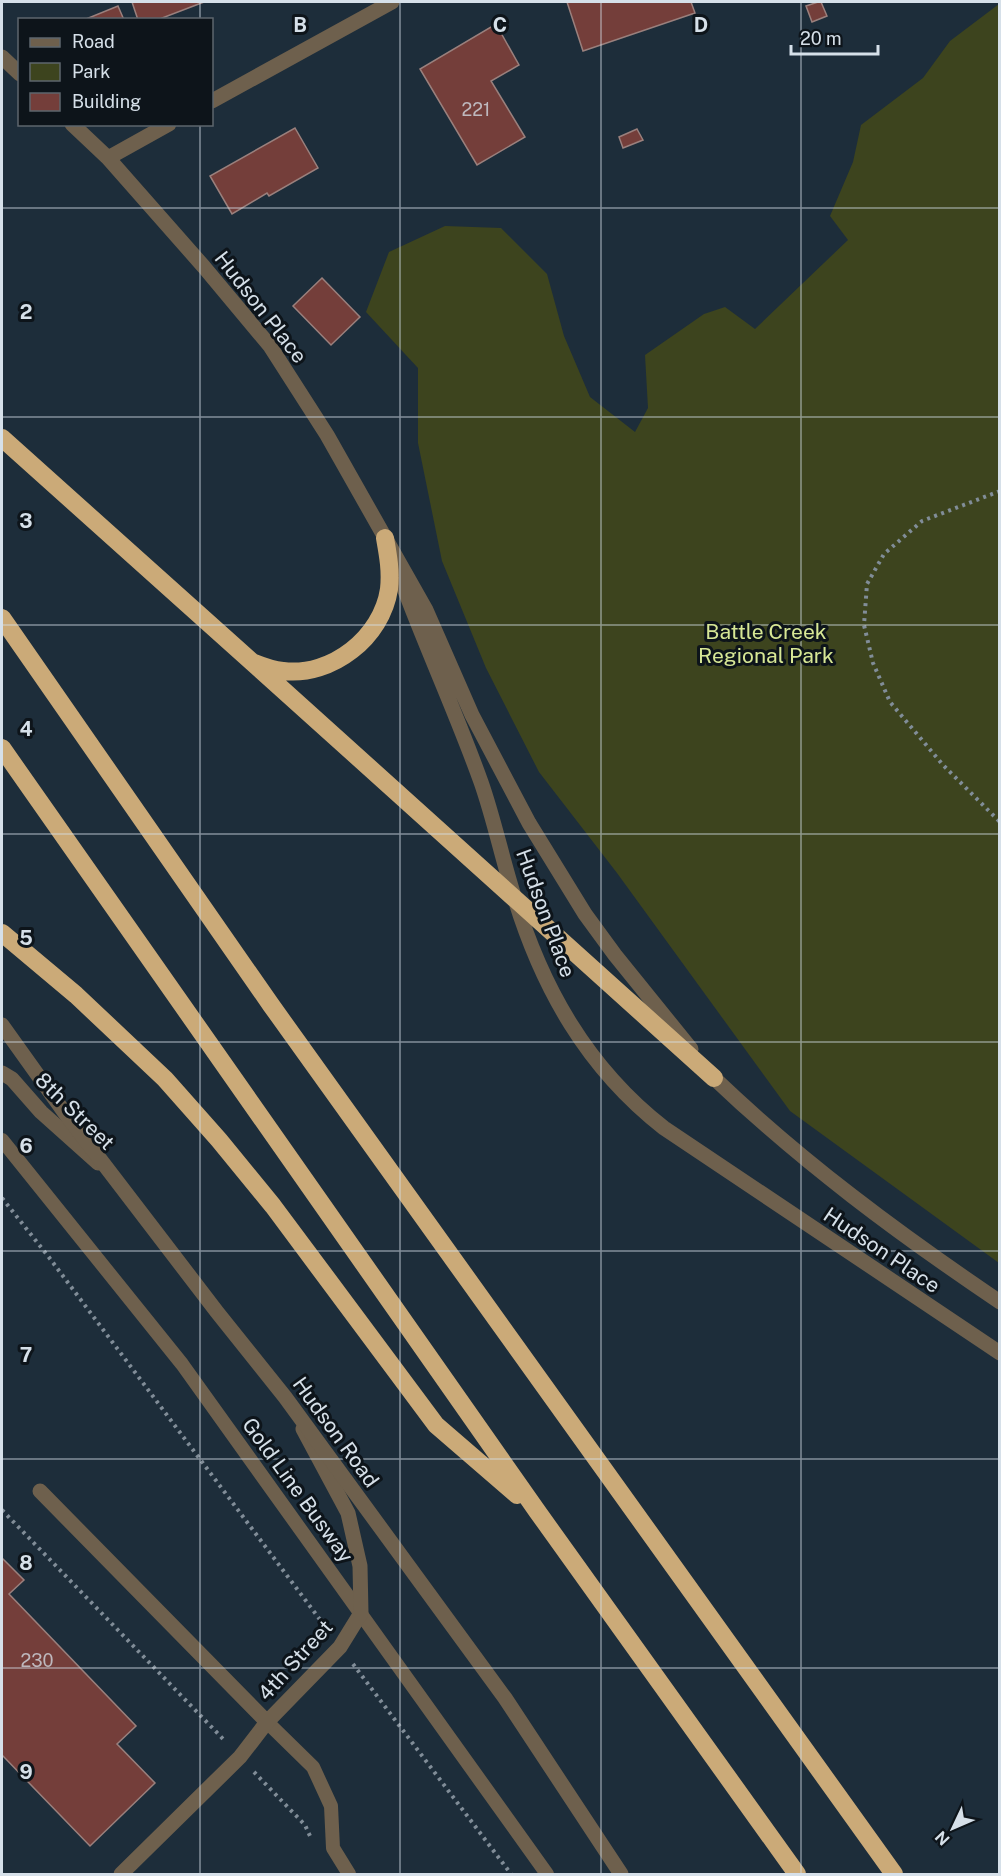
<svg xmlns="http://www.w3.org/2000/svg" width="1001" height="1876" font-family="'Public Sans',sans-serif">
	<rect width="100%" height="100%" fill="#1d2d3a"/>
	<path fill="#3d441e" d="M999,4v1259l-209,-152 -173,-238 -78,-101 -53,-104 -44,-107 -24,-118v-75l-52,-56 23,-60 56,-26 56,2 46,46 17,62 26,61 45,35 13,-24 -3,-53 59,-41 21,-7 30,22 93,-89 -18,-24 23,-54 8,-37 62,-47 27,-37z"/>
	<path fill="#743e3a" stroke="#9a807d" stroke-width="1.5" d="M132,2h72l-47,18h-19z
		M567,2h124l4,11 -112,38z
		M818,2h3l6,14 -15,6 -6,-16z
		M118,6l6,14h-38v-1z
		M496,24l23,41 -28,16 34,56 -48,28 -57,-96z
		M295,128l23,40 -49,28 -2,-3 -35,21 -22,-38z
		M637,129l6,11 -20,8 -4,-11z
		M322,278l38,39 -29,28 -38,-39z
		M2,1558l22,22 -15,14 127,132 -19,18 38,39 -65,63 -88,-91z"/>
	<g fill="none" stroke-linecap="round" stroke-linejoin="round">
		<path stroke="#818d98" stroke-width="4" stroke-dasharray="3 4.5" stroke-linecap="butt" d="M1000,491l-78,30 -38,33 -17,30 -3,41 9,38 17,39 53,63 57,57
			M2,1198l46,58 279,373
			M2,1510l224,232
			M353,1664l158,210
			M254,1772l51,53 5,11"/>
		<path stroke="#6e604d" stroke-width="14" d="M2,1140l180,224 365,510
			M267,1722l46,45 18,39 2,42 16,26"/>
		<path stroke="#6e604d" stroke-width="15" d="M2,57l18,17
			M212,101l180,-99
			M72,124l36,34 96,109 66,79 57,89 99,175 46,105 57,108 56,91 30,41 76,94
			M108,158l61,-34
			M402,583c25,67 55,132 79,199 13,37 21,76 33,114 28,92 73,172 150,232l336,225
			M2,1073l10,6 29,33 57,51
			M40,1491l227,231
			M121,1874l119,-117 27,-35 73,-75 21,-34 -1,-47 -12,-53 -45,-84"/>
		<path stroke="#6e604d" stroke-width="15" d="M2,1025l65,91 150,196 68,85 220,301 116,176
			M714,1078c88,84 185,156 286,224"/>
		<path stroke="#cbaa78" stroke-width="18" d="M2,438l250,224c10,4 20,8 31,9 49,6 99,-34 106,-82 2,-18 -1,-34 -4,-51
			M2,618l269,387 623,869
			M252,662l462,416
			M2,748l535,763 260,363
			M2,933l74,62 89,84 54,61 54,66 163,219 81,70"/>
	</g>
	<path fill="none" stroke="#d6e0e9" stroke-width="1.5" stroke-opacity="0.55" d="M200,2v18M400,2v1872M601,2v1872M801,2v1872M200,124v1750M2,208h998M2,417h998M2,625h998M2,834h998M2,1042h998M2,1251h998M2,1459h998M2,1668h998"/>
	<g text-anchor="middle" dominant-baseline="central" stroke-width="6" stroke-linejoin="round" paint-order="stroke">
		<g font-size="18" fill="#beb8bd">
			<text x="476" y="109">221</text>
			<text x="37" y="1660">230</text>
		</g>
		<g font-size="21" fill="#d6e0e9" stroke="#0d141a">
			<text transform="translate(261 307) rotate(52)">Hudson Place</text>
			<text transform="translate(546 913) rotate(70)">Hudson Place</text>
			<text transform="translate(75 1111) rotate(44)">8th Street</text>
			<text transform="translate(882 1250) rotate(34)">Hudson Place</text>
			<text transform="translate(336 1432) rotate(54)">Hudson Road</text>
			<text transform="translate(298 1490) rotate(54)">Gold Line Busway</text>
			<text transform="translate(295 1660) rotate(-48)">4th Street</text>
		</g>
		<g font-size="21" fill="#d7e795" stroke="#0d141a">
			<text x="766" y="631">Battle Creek<tspan x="766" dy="24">Regional Park</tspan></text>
		</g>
	</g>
	<g font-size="20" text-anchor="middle" font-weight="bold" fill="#d6e0e9" stroke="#0d141a" stroke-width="6" stroke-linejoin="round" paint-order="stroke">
		<text x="300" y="32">B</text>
		<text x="500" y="32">C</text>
		<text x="701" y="32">D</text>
		<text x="26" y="319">2</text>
		<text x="26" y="528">3</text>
		<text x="26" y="736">4</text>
		<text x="26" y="945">5</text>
		<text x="26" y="1153">6</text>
		<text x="26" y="1362">7</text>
		<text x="26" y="1570">8</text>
		<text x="26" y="1779">9</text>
	</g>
	<rect width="1001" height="1876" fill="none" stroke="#d6e0e9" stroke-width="6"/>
	<rect x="18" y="18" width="195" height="108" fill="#0d141a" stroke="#5d666d" stroke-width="1.5"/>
	<rect x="30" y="38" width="30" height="9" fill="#6e604d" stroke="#5d666d" stroke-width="1.5"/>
	<text x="72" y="48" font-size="18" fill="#d6e0e9">Road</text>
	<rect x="30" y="63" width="30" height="18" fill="#3d441e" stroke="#5d666d" stroke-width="1.5"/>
	<text x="72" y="78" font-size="18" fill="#d6e0e9">Park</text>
	<rect x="30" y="93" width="30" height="18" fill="#743e3a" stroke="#5d666d" stroke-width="1.5"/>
	<text x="72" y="108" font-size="18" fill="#d6e0e9">Building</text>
	<g transform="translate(953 1828) rotate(226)" stroke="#0d141a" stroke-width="4.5" paint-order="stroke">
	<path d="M0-4.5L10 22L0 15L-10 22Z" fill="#d6e0e9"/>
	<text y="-9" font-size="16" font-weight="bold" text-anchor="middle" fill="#d6e0e9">N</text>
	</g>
	<path d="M791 45v9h87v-9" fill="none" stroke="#d6e0e9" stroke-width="3"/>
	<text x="800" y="45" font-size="18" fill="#d6e0e9" stroke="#0d141a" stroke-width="4.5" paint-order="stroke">20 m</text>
</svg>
